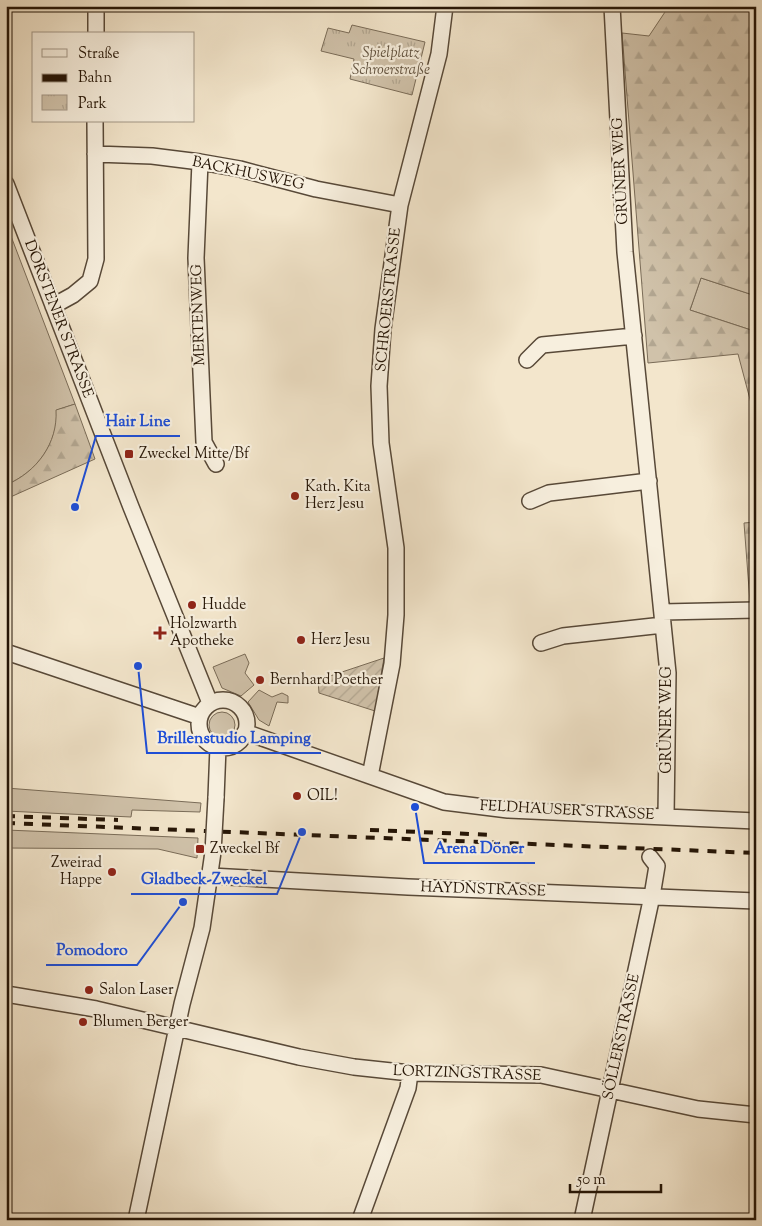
<svg xmlns="http://www.w3.org/2000/svg" width="762" height="1226" font-family="'Sorts Mill Goudy',serif">
	<defs>
		<pattern id="forest-firs" width="22" height="20" patternUnits="userSpaceOnUse" patternTransform="scale(1.25)"><rect width="22" height="20" fill="#d0c2aa"/><path d="M5 1l3.5 6h-7zM16 11l3.5 6h-7z" fill="#b2a691"/></pattern>
		<pattern id="park-tufts" width="24" height="20" patternUnits="userSpaceOnUse" patternTransform="scale(1.25)"><rect width="24" height="20" fill="#d0c2aa"/><path d="M3 7l-1-3M5 7V3M7 7l1-3M15 17l-1-3M17 17v-4M19 17l1-3" fill="none" stroke="#b2a691"/></pattern>
		<pattern id="garden-furrows" width="10" height="10" patternUnits="userSpaceOnUse" patternTransform="scale(1.25)"><rect width="10" height="10" fill="#d0c2aa"/><path d="M-1 1l2-2M0 10L10 0M9 11l2-2" fill="none" stroke="#b2a691"/></pattern>
	</defs>
	<rect width="100%" height="100%" fill="#f3e6cc"/>
	<filter id="stains"><feTurbulence type="fractalNoise" baseFrequency=".004" numOctaves="4"/><feColorMatrix values="0 0 0 0 .2 0 0 0 0 .09 0 0 0 0 .02 0 0 0 .5 -.17"/></filter>
	<radialGradient id="worn" r=".72"><stop offset=".6" stop-color="#630" stop-opacity="0"/><stop offset="1" stop-color="#630" stop-opacity=".3"/></radialGradient>
	<path fill="#d0c2aa" stroke="#7a6c58" d="M6,223l69,181 -18,6c1,33 -20,62 -51,75z
		M701,278l55,18v20l-5,14 -61,-20z
		M245,654l4,9 -4,10 9,12 -13,11 -19,-8 -9,-21z
		M259,690l13,7 10,-4 6,3v7l-11,-1 -8,24 -10,-6 -11,-18z
		M209 725a13 13 0 1 1 26 0a13 13 0 1 1-26 0Z
		M6,788l195,15 -1,9 -68,-2 -1,7 -125,-6z
		M6,830l192,8 -1,20 -39,-9 -152,-1z"/>
	<path fill="url(#forest-firs)" stroke="#7a6c58" d="M669,6h87v290l-55,-18 -11,32 61,20 5,-14v106l-18,-68 -90,9 -26,-330 27,3z
		M75,404l20,55 -89,40v-14c31,-13 52,-42 50,-75z
		M756,522v80h-6l-6,-79z"/>
	<path fill="url(#park-tufts)" stroke="#7a6c58" d="M352,25l73,17 -13,53 -62,-16 4,-20 -33,-8 7,-23 21,5z"/>
	<path fill="url(#garden-furrows)" stroke="#7a6c58" d="M384,658l-9,53 -56,-18 -1,-13z"/>
	<g fill="none" stroke-linecap="round" stroke-linejoin="round">
		<g stroke="#584938" stroke-width="18">
			<path id="minor" d="M612,6l13,246 43,421 -2,143
				M96,34v-28
				M95,154l57,2 48,6 40,7 76,20 84,16
				M200,162l-4,96 8,184 12,22
				M6,184l125,323 79,196
				M53,306l20,-11 17,-14 6,-22 -1,-138
				M527,360l15,-15 92,-9
				M530,501l19,-8 100,-12
				M662,612l94,-2
				M541,643l22,-7 100,-11
				M6,652l194,65
				M199 724a24 24 0 1 1 48 0a24 24 0 1 1-48 0Z
				M245,732l199,70 64,8 248,11
				M370,776l22,-112 4,-49v-67l-15,-105 -2,-57 4,-57 17,-124 39,-151 6,-48
				M216,798l2,-51
				M211,876l197,11 348,14
				M6,994l90,15 203,48 55,10 56,6 131,2 157,34 58,6
				M136,1220l46,-216 20,-76 11,-76
				M360,1220l48,-132 2,-15
				M582,1220l70,-324 5,-30 -7,-9"/>
		</g>
		<use href="#minor" stroke="#f7efde" stroke-width="15"/>
		<path stroke="#251506" stroke-width="4" stroke-dasharray="9 9" stroke-linecap="butt" d="M6,816l112,4
			M6,823l750,30
			M370,830l125,5"/>
		<g stroke="#584938" stroke-width="18" stroke-linecap="butt">
			<path id="minor-bridge" d="M213,852l3,-54"/>
		</g>
		<use href="#minor-bridge" stroke="#f7efde" stroke-width="15"/>
	</g>
	<g fill="#8f2418" stroke="#f7efde" stroke-width="2">
		<rect x="124" y="449" width="10" height="10" rx="2.5"/>
		<circle cx="295" cy="496" r="5"/>
		<circle cx="192" cy="605" r="5"/>
		<path d="M157.5 625.5h5v5h5v5h-5v5h-5v-5h-5v-5h5z"/>
		<circle cx="301" cy="640" r="5"/>
		<circle cx="260" cy="680" r="5"/>
		<circle cx="297" cy="796" r="5"/>
		<rect x="195" y="844" width="10" height="10" rx="2.5"/>
		<circle cx="112" cy="872" r="5"/>
		<circle cx="89" cy="990" r="5"/>
		<circle cx="83" cy="1022" r="5"/>
	</g>
	<g text-anchor="middle" dominant-baseline="central" stroke-width="4.5" stroke-linejoin="round" paint-order="stroke">
		<g font-size="15" font-style="italic" fill="#61523f" stroke="#f7efde">
			<text x="391" y="53">Spielplatz<tspan x="391" dy="17">Schroerstraße</tspan></text>
		</g>
		<g font-size="15" fill="#251506" stroke="#f7efde">
			<text transform="translate(621 171) rotate(-93)">GRÜNER WEG</text>
			<text transform="translate(248 174) rotate(12)">BACKHUSWEG</text>
			<text transform="translate(389 300) rotate(-84)">SCHROERSTRASSE</text>
			<text transform="translate(199 315) rotate(-92)">MERTENWEG</text>
			<text transform="translate(58 319) rotate(69)">DORSTENER STRASSE</text>
			<text transform="translate(667 720) rotate(-90)">GRÜNER WEG</text>
			<text transform="translate(567 811) rotate(3)">FELDHAUSER STRASSE</text>
			<text transform="translate(483 890) rotate(2)">HAYDNSTRASSE</text>
			<text transform="translate(622 1037) rotate(-78)">SÖLLERSTRASSE</text>
			<text transform="translate(467 1074) rotate(2)">LORTZINGSTRASSE</text>
		</g>
		<g font-size="15" fill="#251506" stroke="#f7efde" text-anchor="start">
			<text x="139" y="454">Zweckel Mitte/Bf</text>
			<text x="305" y="487">Kath. Kita<tspan x="305" dy="17">Herz Jesu</tspan></text>
			<text x="202" y="605">Hudde</text>
			<text x="170" y="624">Holzwarth<tspan x="170" dy="17">Apotheke</tspan></text>
			<text x="311" y="640">Herz Jesu</text>
			<text x="270" y="680">Bernhard Poether</text>
			<text x="307" y="796">OIL!</text>
			<text x="210" y="849">Zweckel Bf</text>
			<text x="102" y="863" text-anchor="end">Zweirad<tspan x="102" dy="17">Happe</tspan></text>
			<text x="99" y="990">Salon Laser</text>
			<text x="93" y="1022">Blumen Berger</text>
		</g>
	</g>
	<path fill="none" stroke="#1d4ed8" stroke-width="2" d="M75 507L96 436H180M138 666L147 753H321M415 807L424 863H535M302 832L277 894H131M183 902L137 965H46"/>
	<g fill="#1d4ed8" stroke="#f7efde" stroke-width="2">
		<circle cx="75" cy="507" r="5"/>
		<circle cx="138" cy="666" r="5"/>
		<circle cx="415" cy="807" r="5"/>
		<circle cx="302" cy="832" r="5"/>
		<circle cx="183" cy="902" r="5"/>
	</g>
	<g font-size="16" text-anchor="middle" font-weight="bold" fill="#1d4ed8" stroke="#f7efde" stroke-width="4.5" stroke-linejoin="round" paint-order="stroke">
		<text x="138" y="426">Hair Line</text>
		<text x="234" y="743">Brillenstudio Lamping</text>
		<text x="479" y="853">Arena Döner</text>
		<text x="204" y="884">Gladbeck-Zweckel</text>
		<text x="92" y="955">Pomodoro</text>
	</g>
	<rect width="762" height="1226" fill="none" stroke="#f3e6cc" stroke-width="25"/>
	<rect x="8" y="8" width="747" height="1211" fill="none" stroke="#251506" stroke-width="2.5"/>
	<rect x="12" y="12" width="737" height="1201" fill="none" stroke="#251506"/>
	<rect x="32" y="32" width="162" height="90" fill="#f7efde" stroke="#a39888"/>
	<rect x="42" y="49" width="25" height="8" fill="#f7efde" stroke="#a39888"/>
	<text x="78" y="58" font-size="15" fill="#251506">Straße</text>
	<rect x="42" y="74" width="25" height="8" fill="#251506" stroke="#a39888"/>
	<text x="78" y="82" font-size="15" fill="#251506">Bahn</text>
	<rect x="42" y="95" width="25" height="15" fill="url(#park-tufts)" stroke="#a39888"/>
	<text x="78" y="108" font-size="15" fill="#251506">Park</text>
	<path d="M570 1184v8h91v-8" fill="none" stroke="#251506" stroke-width="2.5"/>
	<text x="577" y="1184" font-size="15" fill="#251506" stroke="#f7efde" stroke-width="4" paint-order="stroke">50 m</text>
	<rect width="100%" height="100%" filter="url(#stains)"/>
	<rect width="100%" height="100%" fill="url(#worn)"/>
</svg>
